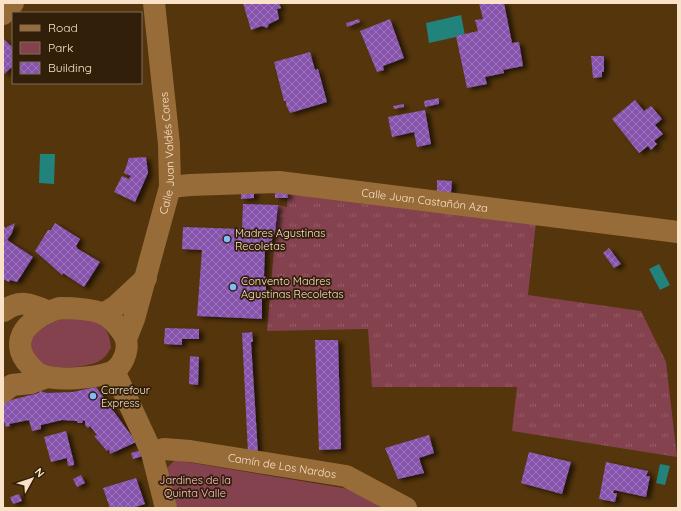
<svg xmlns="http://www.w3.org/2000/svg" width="681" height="511" font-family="Quicksand,sans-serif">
	<defs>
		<pattern id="grass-tufts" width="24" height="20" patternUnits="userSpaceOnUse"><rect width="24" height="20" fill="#84414e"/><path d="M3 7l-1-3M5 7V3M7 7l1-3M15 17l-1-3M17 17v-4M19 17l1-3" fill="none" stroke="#965c66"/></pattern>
		<pattern id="building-cross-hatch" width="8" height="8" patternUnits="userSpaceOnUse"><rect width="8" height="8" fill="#8653ad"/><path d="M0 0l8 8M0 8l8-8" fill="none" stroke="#9e74ba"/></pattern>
		<filter id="shadow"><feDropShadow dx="4.5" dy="2.5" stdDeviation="2" flood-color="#0009"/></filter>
	</defs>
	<rect width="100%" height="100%" fill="#54350c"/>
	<path fill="url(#grass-tufts)" d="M288,192l248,30 -8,73 113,16 25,51 11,95 -165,-26 5,-44h-145l-4,-58 -101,2 11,-126 9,2z"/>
	<path fill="#84414e" d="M66,317c24,2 43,1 45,31 -3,4 -5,9 -10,12 -11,8 -52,11 -63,1 -4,-4 -6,-12 -9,-17l10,-16z
		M175,460l174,29 36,19h-208l-11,-39z"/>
	<path fill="#22827c" d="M461,15l4,20 -36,8 -3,-20z
		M40,154h15l-1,30 -15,-1z
		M659,264l11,21 -10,5 -11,-21z
		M660,464l10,2 -5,19 -9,-2z"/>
	<path fill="url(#building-cross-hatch)" filter="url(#shadow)" d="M243,3h36l2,5 -4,1 2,10 -10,5 -2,4 -5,-2 -11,4z
		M479,3h25l8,40 7,-1 4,24 -20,4 1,3 -19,4 2,7 -20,4 -11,-52 22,-5 -3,-11 8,-1z
		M359,19l1,3 -13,5 -1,-4z
		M390,19l14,39 -21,8 1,4 -7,2 -17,-41z
		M3,38l10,10v18l-10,9z
		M310,52l5,18 3,-1 9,33 -37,11 -4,-8v-4h-2l-10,-39z
		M591,56h13v16h-2v5l-9,1z
		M439,98v6l-14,3 -1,-6z
		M635,100l9,11 7,-5 11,13 -7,6 8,9 -9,7 3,3 -6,6 -3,-4 -9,7 -27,-34z
		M404,104v3l-10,2 -1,-3z
		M425,110l6,34 -14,3 -3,-15 -22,5 -4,-20z
		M146,157l2,16 -13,29 -21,-10 8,-16 7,3 2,-3 -7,-3 5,-15z
		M437,180l15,1 -1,12 -14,-1z
		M254,190v8l-13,1v-8z
		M275,190h12l1,8h-13z
		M243,204l35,1 -3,27 -6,15h-4l-1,29 2,1v20h-4v22l-65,-3 5,-66 -20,-1 1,-22 59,2z
		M3,223l2,5 10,-5 -3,10 -5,7 26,17 -16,25 -7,-2 -1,2 -6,-3z
		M55,223l25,16 -4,7 2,3 22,13 -16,25 -21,-14 -1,2 -27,-24 13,-21h3z
		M609,248l12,16 -7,4 -11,-15z
		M165,328l34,1v10h-17v6l-18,-1z
		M252,332l1,10h-2l7,112 -10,-1 -6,-120z
		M315,340h23l3,109 -22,1z
		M190,356l9,1 -1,28 -9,-1z
		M96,387l40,55 -26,12 -1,-5 -2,2 -13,-15 3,-1 -7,-9 -2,2 -3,-3v-4l-2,-1 -1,3h-4l-1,-2 -15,-1 -21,5v4l-9,2 -3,-11 -20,4 1,2 -4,1 -3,-8v-17l36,-9 1,-2 7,2 26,-1z
		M66,431l8,32v2l-6,1 -1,-8 -16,4 -7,-25z
		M429,435l5,18 -15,5 5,15 -26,6 -13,-31z
		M142,450l1,6 -10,3 -2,-6z
		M529,452l42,10 -9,32 -41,-11z
		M606,462l42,9 -2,5h4l-4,21 -32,-7 -1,3h4l-2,9 -16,-3z
		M81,475l4,8 -8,4 -4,-8z
		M136,478l9,26 -13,4h-22l-7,-20z
		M19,494l3,7 -9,3 -3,-7z"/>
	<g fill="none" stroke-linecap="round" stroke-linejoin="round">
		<g stroke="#976c39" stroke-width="22">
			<path d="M3,14l10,-11"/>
			<path id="s1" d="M170,187l20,-2 89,-3 399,50"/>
			<path d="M60,308c13,0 30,1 42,5 9,4 22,19 24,27 3,11 -4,27 -14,32 -17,6 -56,10 -73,2 -5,-3 -9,-8 -13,-13 -19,-26 11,-47 34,-53z"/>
			<path d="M4,311c15,-12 27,-7 43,0"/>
			<path d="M103,314l13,-8 30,-28"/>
			<path id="s2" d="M126,339l8,-20 36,-132 -1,-43 -15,-141"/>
			<path d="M114,371l38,82 14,55"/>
			<path d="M3,392l9,-7 19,-2 16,-6"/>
			<path id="s3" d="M152,453l12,-4 26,2 156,25 60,32"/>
		</g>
	</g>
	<g fill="#7fbdfa" stroke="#311f0a" stroke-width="1.5">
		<circle cx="227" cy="239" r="4"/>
		<circle cx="233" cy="287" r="4"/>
		<circle cx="93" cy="396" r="4"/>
	</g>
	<g text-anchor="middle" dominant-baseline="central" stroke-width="3.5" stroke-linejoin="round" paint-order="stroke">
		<g font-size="11" fill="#fae2c8" stroke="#311f0a">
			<text stroke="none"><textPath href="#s2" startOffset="192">Calle Juan Valdés Cores</textPath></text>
			<text stroke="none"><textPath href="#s1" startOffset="256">Calle Juan Castañón Aza</textPath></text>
			<text stroke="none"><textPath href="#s3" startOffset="132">Camín de Los Nardos</textPath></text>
		</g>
		<g font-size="11" fill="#fae2c8" stroke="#311f0a" text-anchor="start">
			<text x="235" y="233">Madres Agustinas<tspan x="235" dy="13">Recoletas</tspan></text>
			<text x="241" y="281">Convento Madres<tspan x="241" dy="13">Agustinas Recoletas</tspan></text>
			<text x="101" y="390">Carrefour<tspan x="101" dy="13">Express</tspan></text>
		</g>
		<g font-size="11" fill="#fdc1ca" stroke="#311f0a">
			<text x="195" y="480">Jardines de la<tspan x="195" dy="13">Quinta Valle</tspan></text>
		</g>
	</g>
	<rect width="681" height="511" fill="none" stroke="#fae2c8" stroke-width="8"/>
	<rect x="12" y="12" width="130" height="72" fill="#311f0a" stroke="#816d56"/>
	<rect x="20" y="25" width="20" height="6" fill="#976c39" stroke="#816d56"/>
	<text x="48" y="32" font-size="12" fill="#fae2c8">Road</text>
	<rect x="20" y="42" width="20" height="12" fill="#84414e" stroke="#816d56"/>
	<text x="48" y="52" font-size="12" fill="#fae2c8">Park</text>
	<rect x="20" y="62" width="20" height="12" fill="url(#building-cross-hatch)" stroke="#816d56"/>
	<text x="48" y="72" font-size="12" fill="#fae2c8">Building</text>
	<g transform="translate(32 479) rotate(50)" stroke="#311f0a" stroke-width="3" paint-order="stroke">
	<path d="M0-3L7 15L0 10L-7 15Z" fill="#fae2c8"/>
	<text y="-6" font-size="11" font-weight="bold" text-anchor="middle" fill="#fae2c8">N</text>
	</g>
</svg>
